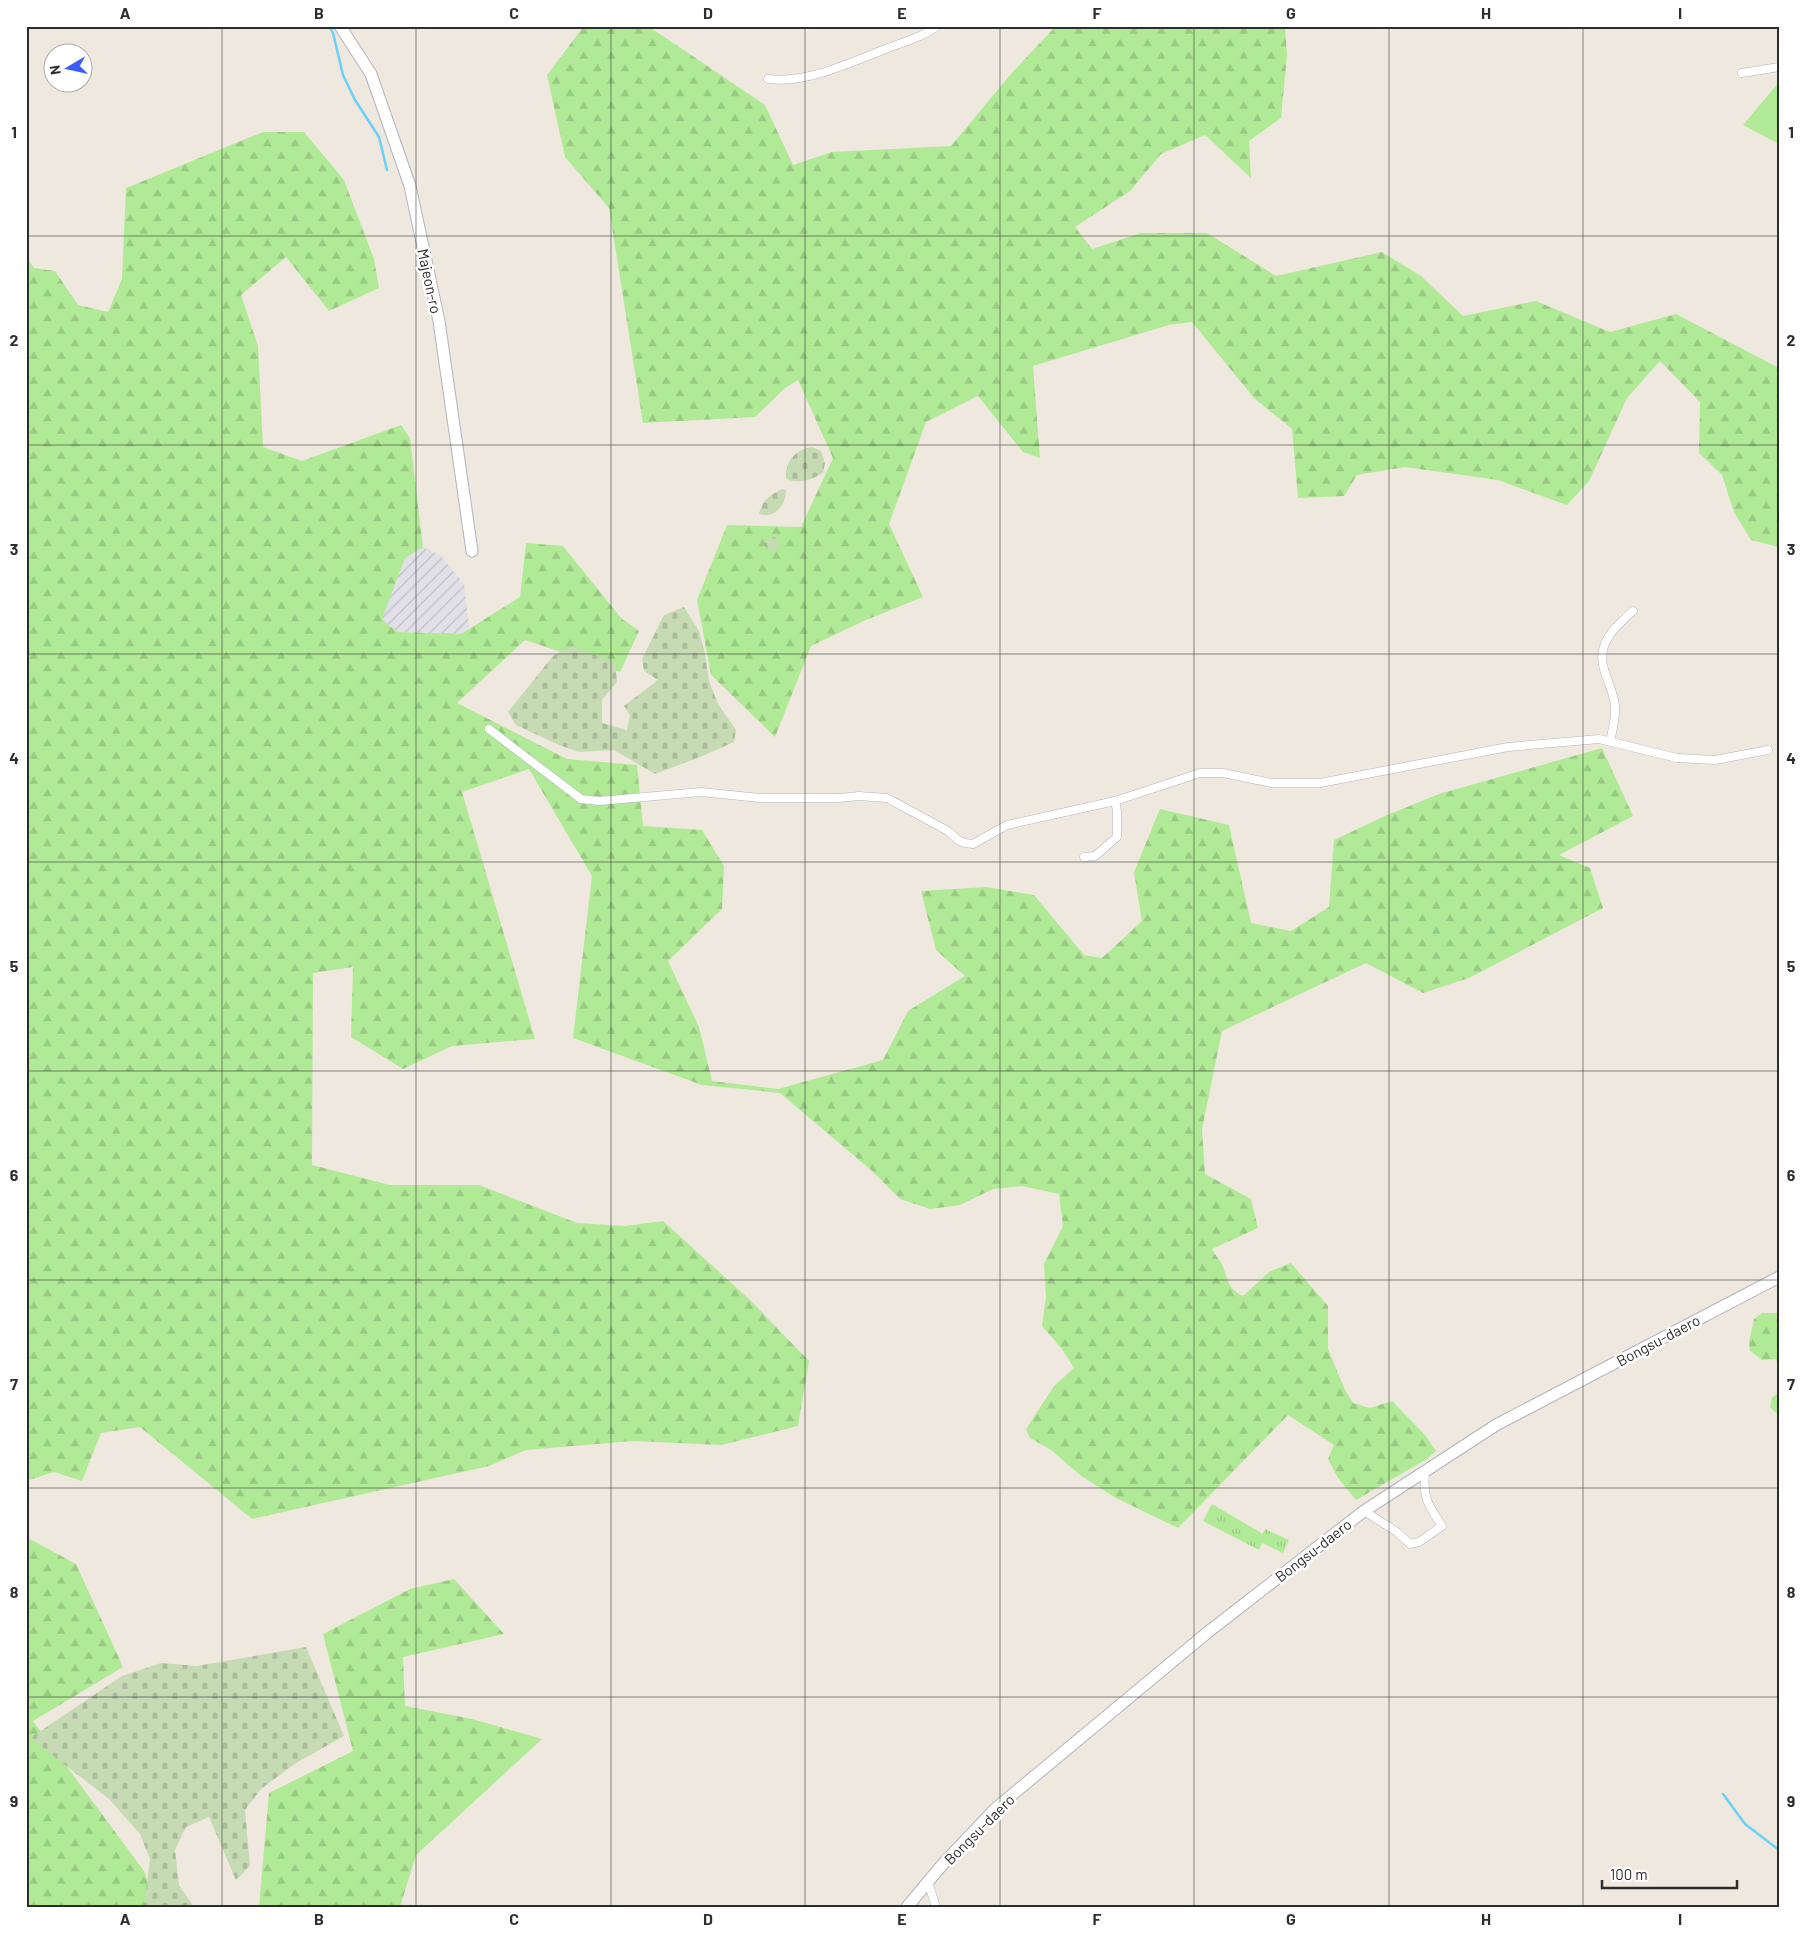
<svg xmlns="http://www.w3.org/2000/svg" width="1805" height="1933" font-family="Barlow,sans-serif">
	<defs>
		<pattern id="industrial-furrows" width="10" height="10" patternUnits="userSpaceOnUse" patternTransform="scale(1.25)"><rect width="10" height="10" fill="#e1dfe7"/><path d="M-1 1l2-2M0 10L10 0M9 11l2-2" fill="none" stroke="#c1c0c6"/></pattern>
		<pattern id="grass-tufts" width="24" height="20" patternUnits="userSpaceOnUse" patternTransform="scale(1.25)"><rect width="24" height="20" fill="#b1ea96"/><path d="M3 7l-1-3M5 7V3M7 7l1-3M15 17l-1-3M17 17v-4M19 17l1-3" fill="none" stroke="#99c982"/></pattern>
		<pattern id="forest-firs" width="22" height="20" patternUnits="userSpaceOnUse" patternTransform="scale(1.25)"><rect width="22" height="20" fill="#b1ea96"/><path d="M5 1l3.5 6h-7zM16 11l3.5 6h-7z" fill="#99c982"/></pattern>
		<pattern id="cemetery-stones" width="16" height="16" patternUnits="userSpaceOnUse" patternTransform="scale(1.25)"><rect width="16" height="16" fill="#c6dbb3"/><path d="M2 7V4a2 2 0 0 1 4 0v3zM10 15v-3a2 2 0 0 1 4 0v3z" fill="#aabc9a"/></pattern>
	</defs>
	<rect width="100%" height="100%" fill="#efe8de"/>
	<path fill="url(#industrial-furrows)" d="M423,547l17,8 24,29 5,43 -8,7 -64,-2 -15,-13 23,-61z"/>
	<path fill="url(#grass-tufts)" d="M1212,1504l51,30 2,-5 24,11 -6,13 -21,-10 -3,7 -56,-29z"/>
	<path fill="url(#forest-firs)" d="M584,26h64l117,79 28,60 39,-13 119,-6 59,-71 46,-49h229l2,29 -6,63 -32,23 2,37 -46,-43 -44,19 -31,37 -55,36 17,22 49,-16h66l69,43 106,-24 39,24 42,40 73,-15 74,31 66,-18 103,54v179l-28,-7 -17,-28 -12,-37 -23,-22 1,-51 -40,-41 -33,37 -38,83 -22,24 -69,-25 -93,-13 -48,8 -13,21 -46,2 -6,-69 -38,-31 -62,-76 -23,3 -136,41 7,92 -17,-6 -45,-56 -52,26 -37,102 34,73 -57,23 -55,26 -36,91 -64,-62 -14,-75 30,-75 74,2 32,-69 -35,-78 -13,8 -30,29 -112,6 -34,-215 -44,-51 -18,-82z
		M263,132h41l40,48 30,79 5,29 -50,23 -43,-54 -45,38 17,51 5,101 39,14 99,-36 9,13 13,109 -18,11 -23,61 15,13 64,2 59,-37 6,-54 37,3 58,72 18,13 -19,41 -95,-32 -68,63 110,56 70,6 6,61 59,4 22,36 -2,43 -54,52 31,66 13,54 66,8 105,-29 25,-49 57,-35 -29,-26 -15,-59 65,-4 48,8 50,60 18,3 40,-37 -8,-49 26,-63 69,16 22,98 40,8 38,-24 5,-67 51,-24 54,-22 163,-46 31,68 -74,39 31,13 13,40 -134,70 -46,15 -57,-30 -144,68 -20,98 3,45 46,25 7,29 -46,21c3,6 9,12 11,18 5,13 5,22 20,29l26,-24 22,-9 37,43v43l17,41 8,13 17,5 22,-7 33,34 11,16 -9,8 -71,41 -18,-22 -10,-19 6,-14 -46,-30 -110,113 -64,-31 -34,-22 -29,-25 -21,-12 -4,-9 28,-43 20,-18 -12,-19 -20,-23 4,-29 -2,-33 19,-38 -4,-32 -37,-8 -29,3 -33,16 -30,4 -30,-10 -29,-29 -91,-77 -78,-8 -129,-47 19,-162 -63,-107 -67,23 73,247 -83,7 -49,23 -52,-32 2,-70 -40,6 -1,192 78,20h89l98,38 48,3 38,-5 86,78 60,62 -11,65 -77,19 -88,-4 -107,9 -37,16 -237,53 -112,-92 -39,6 -19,48 -28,-9 -28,9v-1224l8,11 21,3 23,34 30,7 14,-33 4,-91z
		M1762,1313h17v51l-4,-5 -13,1 -12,-9 -1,-9 5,-23z
		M1779,1394v22l-9,-9 2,-10z
		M26,1537l50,27 47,103 -90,54 111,150 12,36h-130z
		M454,1579l50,55 -101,23 2,49 67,13 70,20 -126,116 -16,52h-141l10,-114 84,-42 -30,-117 87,-45z"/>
	<path fill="url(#cemetery-stones)" d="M812,447l9,4 4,12 -2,10c-12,7 -24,11 -37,6 -1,-18 9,-29 26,-32z
		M782,489l4,1c0,15 -11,29 -27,24 3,-14 10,-18 23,-25z
		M765 544a7 7 0 1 1 14 0a7 7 0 1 1-14 0Z
		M684,607l15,24 6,23 4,27 9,23 18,26 -2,12 -34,15 -45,17 -41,-24 -35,2 -20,-7 -43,-20 -8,-13 45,-56 19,-10 43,17 2,19 -15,18v23l25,7 3,-15 -6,-9 34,-26 -14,-9 -2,-12 22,-44z
		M306,1647l38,89 -48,27 -35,26 -16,21 5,56 -14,14 -27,-63 -23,10 -11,23 4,35 15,22h-50l6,-48 -10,-25 -31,-35 -79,-61 92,-62 39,-13 36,3z"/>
	<path fill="#b1ea96" d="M1779,82v62l-36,-19z"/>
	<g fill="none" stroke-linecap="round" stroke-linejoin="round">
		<path stroke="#69d1f9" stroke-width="2.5" d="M329,26l4,7 10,42 12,25 24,37 8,33
			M1723,1794l22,30 34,26"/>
		<g stroke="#b2b4c1" stroke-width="9">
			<path id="minor" d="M1742,73l37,-6
				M768,79c38,5 84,-17 120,-31 16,-6 35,-11 49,-22
				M489,729l92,70 18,2 102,-9 59,6h79l20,-2 28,2 61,33 10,9 7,3 8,1 34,-19 108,-24 85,-28h23l49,10h48l188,-36 91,-8 78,19 38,2 53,-10
				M1610,741c3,-12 6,-23 5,-35 -1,-13 -8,-25 -11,-37 -8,-26 12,-43 29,-58
				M1084,857l11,-1 22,-19v-26l-2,-10
				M1364,1511l33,21 13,12 9,-2 23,-16c-15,-23 -19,-27 -17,-55
				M928,1882l8,25"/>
		</g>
		<g stroke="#b2b4c1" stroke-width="13">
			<path id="secondary" d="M340,26l31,48 39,112 29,135 33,230
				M907,1907l35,-42 53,-56 213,-177 156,-121 132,-86 283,-148"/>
		</g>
		<use href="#minor" stroke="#fff" stroke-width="8"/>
		<use href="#secondary" stroke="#fff" stroke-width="11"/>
	</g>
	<path fill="none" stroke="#2d2d2d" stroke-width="1" stroke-opacity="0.55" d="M222,26v1881M416,26v1881M611,26v1881M805,26v1881M1000,26v1881M1194,26v1881M1389,26v1881M1583,26v1881M26,236h1753M26,445h1753M26,654h1753M26,862h1753M26,1071h1753M26,1280h1753M26,1488h1753M26,1697h1753"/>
	<g text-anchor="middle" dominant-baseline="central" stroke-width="5" stroke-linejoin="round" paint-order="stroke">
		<g font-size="15" fill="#2d2d2d" stroke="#fff">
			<text transform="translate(430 281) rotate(78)">Majeon-ro</text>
			<text transform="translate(1658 1340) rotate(-28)">Bongsu-daero</text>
			<text transform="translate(1313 1550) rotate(-38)">Bongsu-daero</text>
			<text transform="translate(979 1829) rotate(-45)">Bongsu-daero</text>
		</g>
	</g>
	<rect width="1805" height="1933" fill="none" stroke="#ffffff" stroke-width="55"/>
	<g transform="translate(68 68) rotate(261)"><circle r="24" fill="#ffffff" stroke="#ababab"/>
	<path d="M0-4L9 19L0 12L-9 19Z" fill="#3b5dff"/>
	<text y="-8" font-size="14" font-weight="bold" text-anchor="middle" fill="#2d2d2d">N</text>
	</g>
	<path d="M1602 1880v8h135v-8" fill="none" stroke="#2d2d2d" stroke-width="2.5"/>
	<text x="1610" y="1880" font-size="15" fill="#2d2d2d" stroke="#ffffff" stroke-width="4" paint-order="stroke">100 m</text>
	<rect x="28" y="28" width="1750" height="1878" fill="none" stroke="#2d2d2d" stroke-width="2"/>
	<g font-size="16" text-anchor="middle" font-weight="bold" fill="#2d2d2d">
		<text x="125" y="19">A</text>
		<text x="319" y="19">B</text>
		<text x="514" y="19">C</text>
		<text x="708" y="19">D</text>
		<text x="902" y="19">E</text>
		<text x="1097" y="19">F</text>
		<text x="1291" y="19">G</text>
		<text x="1486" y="19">H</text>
		<text x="1680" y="19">I</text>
		<text x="14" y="138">1</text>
		<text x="1791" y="138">1</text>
		<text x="14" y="346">2</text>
		<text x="1791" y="346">2</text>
		<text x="14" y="555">3</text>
		<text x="1791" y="555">3</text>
		<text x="14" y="764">4</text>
		<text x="1791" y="764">4</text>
		<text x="14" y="972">5</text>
		<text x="1791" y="972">5</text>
		<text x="14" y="1181">6</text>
		<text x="1791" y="1181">6</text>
		<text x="14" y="1390">7</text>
		<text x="1791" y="1390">7</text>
		<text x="14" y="1598">8</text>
		<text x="1791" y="1598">8</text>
		<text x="14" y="1807">9</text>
		<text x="1791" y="1807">9</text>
		<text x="125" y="1925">A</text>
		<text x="319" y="1925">B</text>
		<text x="514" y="1925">C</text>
		<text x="708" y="1925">D</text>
		<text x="902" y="1925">E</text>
		<text x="1097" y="1925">F</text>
		<text x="1291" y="1925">G</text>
		<text x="1486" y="1925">H</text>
		<text x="1680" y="1925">I</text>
	</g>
</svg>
